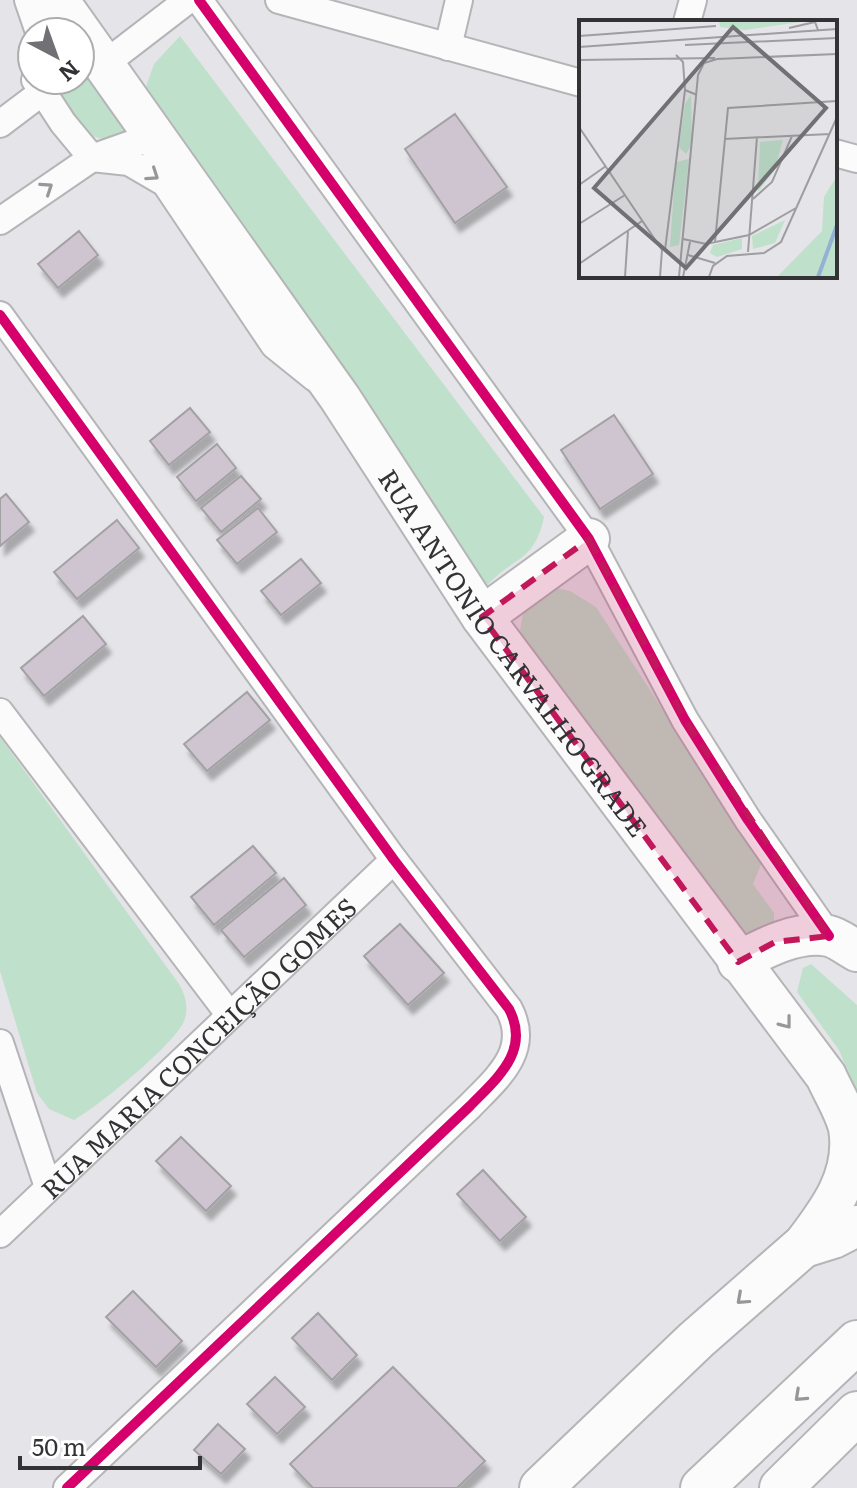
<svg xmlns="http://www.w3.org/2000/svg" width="857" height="1488" font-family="Literata,serif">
	<defs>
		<filter id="shadow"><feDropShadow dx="5" dy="9" stdDeviation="2" flood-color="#0004"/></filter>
	</defs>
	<rect width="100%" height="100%" fill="#e5e4e8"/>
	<path fill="#bfe0ca" d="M180,36l364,481c-10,47 -32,39 -58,70l-207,-297 -50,-86 -83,-117 8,-23z
		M80,60l54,71 -29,9 -21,-7 -26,-40 4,-13h18z
		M551,587l19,4 26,16 166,255 -9,22 21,29v15l-23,8 -17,-13 -208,-270 -6,-23 5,-27z
		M0,737l179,247c7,12 11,27 3,41 -15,25 -82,80 -108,95l-25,-11 -12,-16 -37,-122z
		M811,964l46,41v89l-18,-44 -42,-58 6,-24z"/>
	<path fill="#cfc5d0" stroke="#a3a1a4" stroke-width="2" filter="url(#shadow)" d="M455,114l52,73 -52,36 -50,-74z
		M79,231l19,24 -40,33 -20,-24z
		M190,408l20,24 -41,33 -19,-24z
		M614,415l39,59 -53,35 -39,-59z
		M217,444l19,24 -40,33 -19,-24z
		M241,476l20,23 -40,33 -20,-24z
		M6,494l23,28 -29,24v-47z
		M258,508l19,24 -40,32 -20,-24z
		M117,520l22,28 -62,51 -23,-27z
		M301,559l20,24 -40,32 -20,-24z
		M83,616l23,28 -62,52 -23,-28z
		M247,692l23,28 -63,51 -23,-27z
		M253,846l23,27 -62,52 -23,-28z
		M284,878l22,27 -62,52 -23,-27z
		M400,924l44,49 -36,32 -44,-49z
		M181,1137l50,49 -25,25 -50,-50z
		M483,1170l43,47 -26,24 -43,-47z
		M133,1291l49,50 -26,26 -50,-50z
		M318,1313l39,42 -25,25 -40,-42z
		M393,1367l92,94 -28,27h-144l-23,-24z
		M275,1377l30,30 -28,27 -30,-30z
		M218,1424l27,25 -24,25 -27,-24z"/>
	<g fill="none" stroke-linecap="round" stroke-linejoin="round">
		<g stroke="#b5b5b8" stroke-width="30">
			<g id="minor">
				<path d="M28,0l11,32"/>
				<path d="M199,0l390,539 96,181 63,100 81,116"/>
				<path d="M279,0l302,83"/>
				<path d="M687,22l6,-22"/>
				<path d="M448,47l11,-47"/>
				<path d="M106,63l82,-63"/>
				<path d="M35,80l28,43 29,35 37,4 36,21 109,162 41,33"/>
				<path d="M0,124l41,-31 7,-13"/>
				<path d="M835,153l22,6"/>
				<path d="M0,221l92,-63 65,-23"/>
				<path d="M0,315l394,545 115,149c22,42 -12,69 -39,97l-403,382"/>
				<path d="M0,712l229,302"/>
				<path d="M0,1043l48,144"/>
				<path id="s1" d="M0,1234l394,-374"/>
			</g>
		</g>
		<g stroke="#b5b5b8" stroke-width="44">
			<g id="primary">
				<path id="s2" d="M58,0l282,398 142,219 344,459c7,16 19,35 23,52 8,48 -21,85 -48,120"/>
				<path d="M482,617l107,-78"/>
				<path d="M738,962c26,-14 60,-32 91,-26 9,2 20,11 28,15"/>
				<path d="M801,1248l32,-10 24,-12"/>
			</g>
		</g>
		<g stroke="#b5b5b8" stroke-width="46">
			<path id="trunk" d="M541,1488l155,-148 105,-92
				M702,1488l155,-146
				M781,1488l76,-75"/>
		</g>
		<use href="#minor" stroke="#fbfbfc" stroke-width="26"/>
		<use href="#primary" stroke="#fbfbfc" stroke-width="40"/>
		<use href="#trunk" stroke="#fbfbfc" stroke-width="42"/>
		<g stroke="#fff" stroke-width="15">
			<path id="cycleway" d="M199,0l390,539 96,181 63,100 81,116
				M0,315l394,545 115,149c22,42 -12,69 -39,97l-403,382"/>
		</g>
		<use href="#cycleway" stroke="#d6006c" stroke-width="10"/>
	</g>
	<defs><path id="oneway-chevron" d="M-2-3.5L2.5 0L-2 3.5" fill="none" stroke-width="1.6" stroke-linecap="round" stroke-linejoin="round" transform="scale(2)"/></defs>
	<g stroke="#979698">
		<use href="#oneway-chevron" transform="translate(153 175) rotate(34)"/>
		<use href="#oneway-chevron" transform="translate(47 188) rotate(-34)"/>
		<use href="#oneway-chevron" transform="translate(786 1023) rotate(52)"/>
		<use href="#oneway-chevron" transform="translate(742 1299) rotate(138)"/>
		<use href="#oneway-chevron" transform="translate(800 1396) rotate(137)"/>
	</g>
	<path fill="#c2185b" fill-opacity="0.2" stroke="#c2185b" stroke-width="6" stroke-dasharray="16 10" stroke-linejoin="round" d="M589,539l96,181 144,216 -54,6 -37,20 -256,-345z"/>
	<g text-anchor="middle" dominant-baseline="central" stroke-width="6" stroke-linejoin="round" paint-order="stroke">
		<g font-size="26" fill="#333235" stroke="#fff">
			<text stroke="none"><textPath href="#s2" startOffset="796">RUA ANTONIO CARVALHO GRADE</textPath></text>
			<text stroke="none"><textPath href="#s1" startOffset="272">RUA MARIA CONCEIÇÃO GOMES</textPath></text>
		</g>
	</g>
	<g transform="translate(579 20)">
		<rect width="258" height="258" fill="#e5e4e8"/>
		<path d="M140,1h88l-62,9 -25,-3zM112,75l1,49 -6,10 -7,-7 6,-43zM204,120l-9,31 -16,21 2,-50zM110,139l-10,86 -9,2 6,-85zM258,156v101h-60l45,-46 2,-34zM206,200l-10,23 -22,6 -1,-13zM163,218v11l-25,8 -7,-4 3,-8z" fill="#bfe0ca"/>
		<path fill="none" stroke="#94b1d4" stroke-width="4" d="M239,257l19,-52"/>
		<path fill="none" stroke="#9e9da0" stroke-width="2" d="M210,8l26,-6 3,8M0,16l137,-10M106,25l152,-7M0,27l258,-18M97,35l7,7 2,28 12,5M138,39l120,-5M0,40l136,-2M0,107l83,123M145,119l106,-5M0,165l27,-19M174,179l19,-17 20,-46M0,204l46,-29M104,219l23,5 43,-9 47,-27M136,222l13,-134 109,-7M86,230l20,-160M169,232l9,-115M109,235l27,8M0,244l63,-43M46,257l3,-46M81,257l2,-27M100,257l19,-202 6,-12 13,-4M104,257l7,-35M130,257l4,-11 14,-10 37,-3 17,-11 56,-125"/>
		<path fill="#717074" fill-opacity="0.15" stroke="#717074" stroke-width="4" d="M154,7l93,81 -140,160 -92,-80z"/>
		<rect width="258" height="258" fill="none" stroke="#333235" stroke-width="4"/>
	</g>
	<g transform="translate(56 56) rotate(139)"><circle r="38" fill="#ffffff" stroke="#adadae" stroke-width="2"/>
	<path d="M0-6L14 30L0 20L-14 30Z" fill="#717074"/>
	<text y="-12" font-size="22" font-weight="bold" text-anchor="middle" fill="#333235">N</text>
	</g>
	<path d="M20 1456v12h180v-12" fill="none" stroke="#333235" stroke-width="4"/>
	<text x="32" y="1456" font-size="24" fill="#333235" stroke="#ffffff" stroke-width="6" paint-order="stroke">50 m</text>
</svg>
